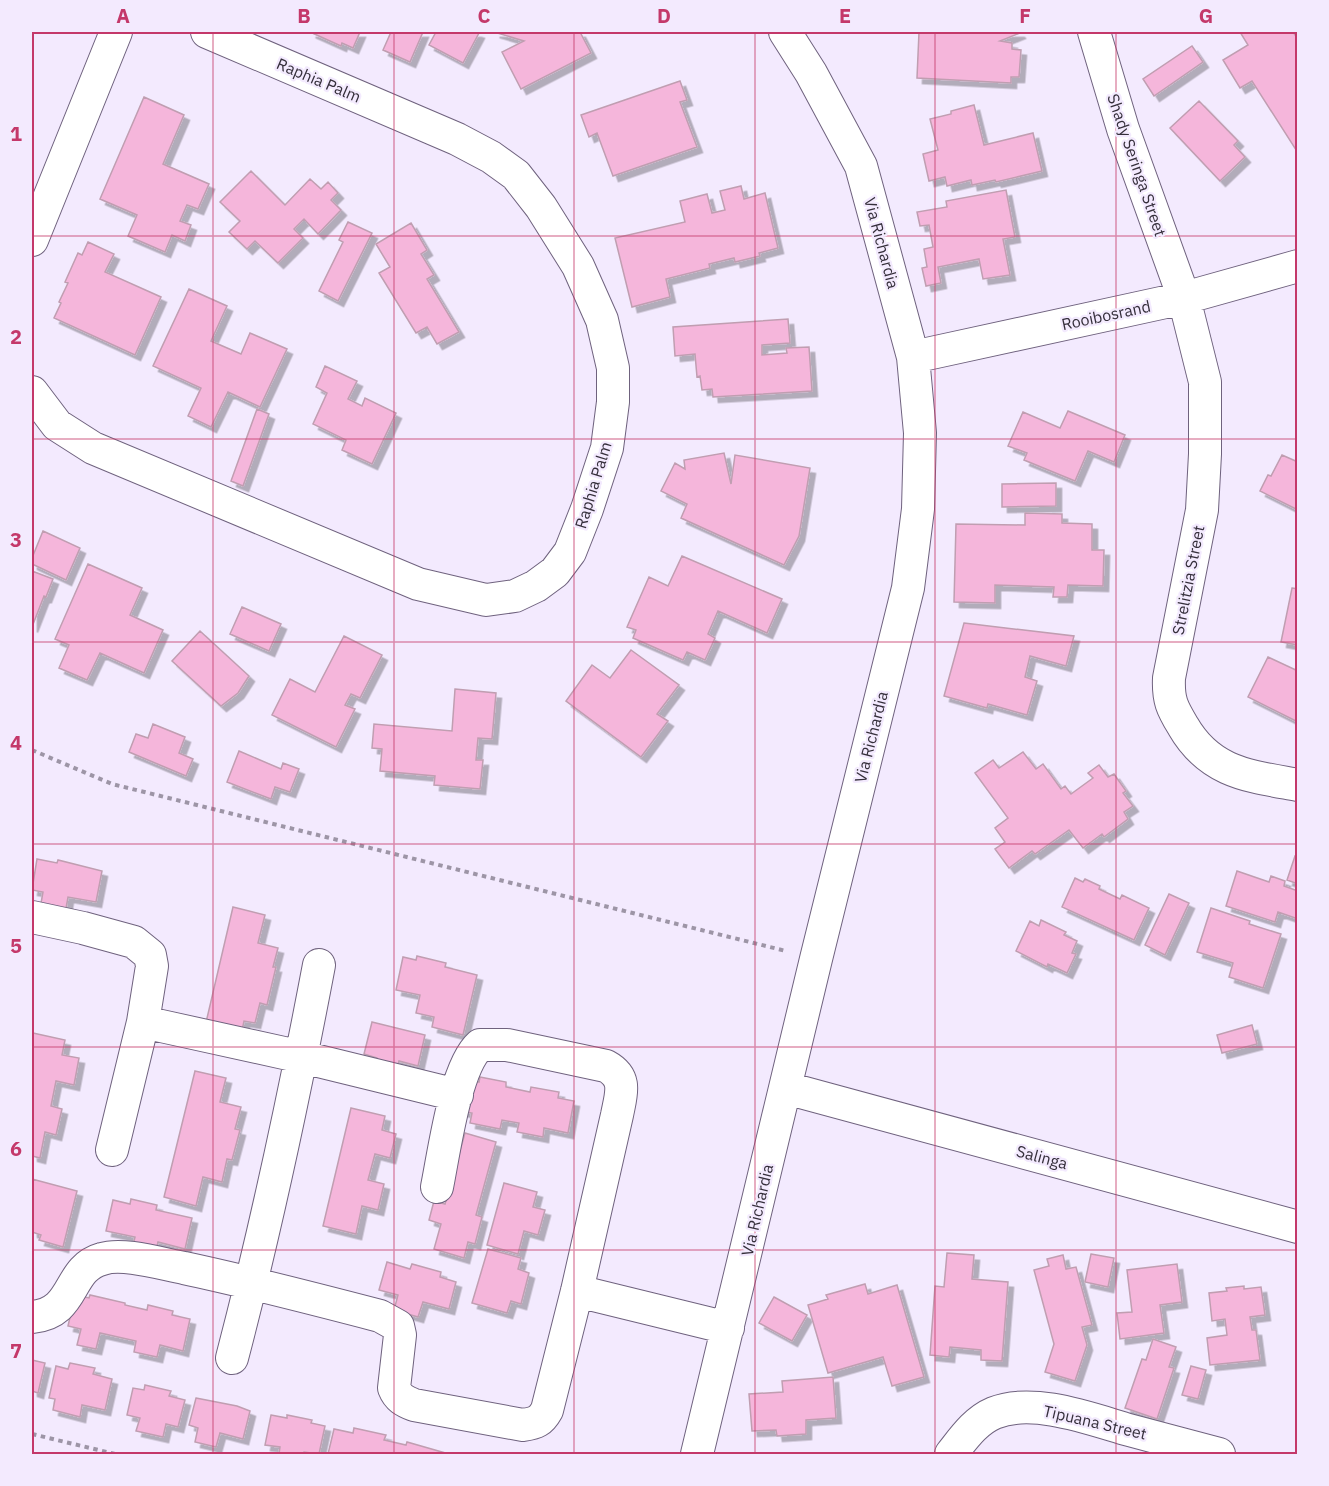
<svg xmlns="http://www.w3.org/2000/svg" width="1329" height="1486" font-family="'IBM Plex Sans',sans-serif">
	<defs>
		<filter id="shadow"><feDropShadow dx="5.5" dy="5.5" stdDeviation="0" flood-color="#0004"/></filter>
	</defs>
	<rect width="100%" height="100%" fill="#f3eafe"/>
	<path fill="#f5b6db" stroke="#c09eb1" stroke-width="1.5" filter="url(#shadow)" d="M310,32h50l-7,16 -11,-5 -1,3z
		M391,32h32l-13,30 -27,-12z
		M436,32h40l3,1 -16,30 -34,-18z
		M494,32h86l11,21 -70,36 -19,-37 22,-11z
		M919,32h100l1,1 -20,8 12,2v6l9,1 -2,27h-8v6l-94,-5z
		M1240,32h53l5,7v114l-46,-72 -12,7 -17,-28 25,-15z
		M1192,46l11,16 -49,34 -11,-17z
		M680,81l7,19 -7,2 17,45 -84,29 -16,-43 -8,4 -8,-22z
		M144,97l40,18 -21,49 46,20 -11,25 -11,-4 -7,16 11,4 -6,16 -13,-6 -7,17 -37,-16 9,-21 -37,-16z
		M1199,101l39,40 -4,4 11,12 -25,24 -50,-53z
		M974,105l10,40 49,-12 9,38 -46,11 -1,-2 -23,5 -1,-5 -24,6 -2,-9 -16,4 -6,-27 15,-4 -8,-31 21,-5v-3z
		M251,171l34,34 25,-26 11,10 7,-7 10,11 -7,7 10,10 -23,24 -14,-15 -10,10 9,9 -25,25 -23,-22 -8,8 -18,-17 11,-11 -20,-19z
		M741,186l3,13 21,-6 13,55 -19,5 1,3 -25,6 -1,-4 -25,6 1,4 -44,11 4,18 -38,10 -17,-69 70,-16 -5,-21 27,-7 5,19 13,-3 -5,-19z
		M1006,190l9,47 -12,2 7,36 -27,4 -4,-20 -41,8 3,16 -15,3 -4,-18 5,-1 -3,-18 9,-2 -4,-22 -9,1 -3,-14 30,-5 -1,-6z
		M348,222l24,11 -34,68 -19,-10 24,-49 -4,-2z
		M411,223l16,27 -6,4 13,21 -7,4 32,53 -22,12 -10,-17 -11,6 -37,-60 11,-6 -14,-23z
		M88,242l26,12 -9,18 56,25 -26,58 -81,-37 7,-15 -2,-1 9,-19 -3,-1 13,-29 4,2z
		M189,289l38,17 -16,35 30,13 9,-21 37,16 -27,58 -32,-15 -17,35 -23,-11 13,-28 -48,-22z
		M788,319l2,24 -28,2v10l25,-2 -1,-5 23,-1 3,44 -99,6 -1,-8 -10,1 -2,-14 -3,1 -2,-23 -20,2 -2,-29z
		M325,366l32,15 -9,18 14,7 3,-8 31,15 -24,51 -30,-14 4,-10 -33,-16 14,-31 -11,-6z
		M257,409l12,5 -26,72 -12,-5z
		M1068,411l57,24 -11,27 -26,-11 -13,30 -51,-21 3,-7 -19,-7 15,-34 37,16z
		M724,453l7,31 4,-29 75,13 -11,68 -15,29 -103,-47 6,-14 -26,-13 14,-28 10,6 -1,-9z
		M1282,455l16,7v48l-38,-19 8,-16 3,1z
		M1056,483v23l-54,1v-23z
		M1025,513l37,1v9l30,1v26h12l-1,36 -35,-1 -1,12h-14l1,-10 -59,-2v18l-41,-1 2,-78 69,1z
		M43,531l37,17 -14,32 -34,-16v-6z
		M682,556l100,43 -15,34 -49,-22 -10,23 7,4 -10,22 -18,-8 -4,8 -50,-22 3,-8 -9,-3 22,-50 19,9z
		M88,564l54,24 -12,27 33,15 -19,43 -44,-20 -13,27 -28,-12 10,-23 -14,-6z
		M32,571l21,8 -7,18 -2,-1 -12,31z
		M1292,588l6,1v56l-17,-3z
		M242,607l39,17 -12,27 -39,-17z
		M964,623l110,13 -8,30 -36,-10 -5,21 12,4 -10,34 -39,-11 -1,4 -43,-12z
		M200,631l49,45 -11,17 -17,13 -49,-45z
		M344,636l38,19 -22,43 -9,-4 -6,11 10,4 -19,38 -64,-32 18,-36 25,13z
		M631,650l48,35 -22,29 11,7 -27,36 -75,-56 26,-36 18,13z
		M1268,657l30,14v51l-50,-25z
		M455,689l41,4 -4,46 -14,-1 -2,22h7l-3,29 -46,-4 1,-9 -55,-5 2,-22 -10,-1 2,-24 78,7z
		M153,724l32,13 -6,16 14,6 -7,17 -57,-24 7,-18 12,4z
		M239,751l42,18 2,-6 16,6 -9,23 -15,-5 -4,12 -44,-17z
		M1023,752l13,17 7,-5 18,25 4,-3 6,8 22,-16 -5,-5 11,-8 9,12 6,-3 12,17 -3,2 10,13 -9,6 4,7 -24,18 -2,-3 -19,14 -14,-18 -34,24 -3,-3 -23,17 -14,-19 10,-7 -10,-14 13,-10 -33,-45 18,-13 6,8z
		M1295,856l3,1v27l-11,-4z
		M37,859l20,4 1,-3 44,11 -6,31 -28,-5 -3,17 -25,-5 3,-17 -11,-2z
		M1237,871l32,11 2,-6 14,5 -1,5 14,5v28l-20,-7 -3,10 -49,-16z
		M1075,878l8,4 2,-3 15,7 -1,3 21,10 2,-4 27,13 -15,32 -72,-33z
		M1169,894l20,9 -24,52 -20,-10z
		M233,907l32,8 -7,28 20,5 -5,19h3l-9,38 -7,-2 -5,20 -11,-2 -4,19 -36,-9z
		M1211,908l39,13 -1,3 32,10 -18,54 -34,-11 4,-14 -36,-11z
		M1041,920l25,12 -2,3 13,6 -5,12 4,1 -9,19 -19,-9 -1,3 -31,-16 14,-30 9,5z
		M417,956l29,7 -1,4 32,8 -14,60 -31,-8 2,-10 -18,-4 4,-18 -24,-5 7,-33 13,3z
		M372,1022l53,13 -7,31 -19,-5 -3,13 -22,-5 3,-11 -13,-4z
		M1252,1025l5,19 -35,9 -5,-18z
		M33,1033l32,7 -3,15 17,3 -5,27 -18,-4 -5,25 11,3 -6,26 -11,-3 -5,26 -8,-2v-116z
		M195,1071l31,7 -6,24 21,5 -6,22 5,1 -8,30 -5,-1 -5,23 -19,-5 -7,29 -32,-9z
		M480,1077l26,5v5l24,5 1,-5 28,5 -1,6 16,3 -6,32 -24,-5 -1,9 -26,-5 2,-9 -17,-3 -2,9 -30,-6 2,-10 -12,-2 7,-32 12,3z
		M351,1108l34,8 -3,14 14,4 -6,24 -15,-4 -7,26 16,4 -6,26 -16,-4 -6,28 -33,-8z
		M465,1133l31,9 -20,73 6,2 -7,27 -7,-2 -4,16 -30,-9 7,-25 -12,-4 5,-19 11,3z
		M32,1179l45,12 -14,56 -24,-7 2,-5 -9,-3z
		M504,1183l33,9 -4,15 12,3 -7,25 -14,-4 -6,23 -31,-9z
		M131,1199l26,6 -1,5 36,8 -7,31 -27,-7 -4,17 -23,-6 4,-16 -29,-6 7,-31 17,4z
		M488,1249l33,9 -3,11 11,4 -8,31 -10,-3 -4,12 -35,-10z
		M947,1253l27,2 -2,24 36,3 -6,79 -21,-1v-10l-31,-3 -1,10 -19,-2 5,-69 9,1z
		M1091,1254l23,4 -6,29 -23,-5z
		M1063,1255l3,14 10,-2 16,58 -10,2 5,18 -12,36 -30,-9 9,-28 -20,-74 15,-4 -2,-7z
		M387,1262l23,7 2,-5 29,8 -1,5 16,5 -7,27 -26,-7 -5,15 -24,-7 4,-15 -19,-5z
		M1177,1264l5,38 -22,3 4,28 -44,6 -3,-26 15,-1 -5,-42z
		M865,1284l3,10 29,-9 27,92 -32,9 -9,-29 -55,16 -20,-68 20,-6 -2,-4z
		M1244,1286v3l17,-2 4,28 -15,2 2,13h4l4,30 -50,5 -3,-27 20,-3 -2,-16 -13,2 -3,-28 18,-2 -1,-3z
		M75,1295l14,3 1,-3 35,8v2l22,5 1,-5 25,6 -1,4 18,4 -7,32 -23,-6 -3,12 -23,-5 2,-11 -36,-8 -4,16 -19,-4 4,-16 -13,-3z
		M774,1297l33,18 -15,26 -33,-18z
		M1153,1339l23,8 -7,20 5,1 -17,51 -32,-11 17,-49 4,1z
		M32,1360l13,3 -7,30 -6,-2z
		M70,1363l25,5 -2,6 19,5 -7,31 -23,-5 -2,12 -27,-7 2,-11 -6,-1 7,-32 12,3z
		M1191,1366l15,4 -8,29 -16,-4z
		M833,1377l3,41 -30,2v14l-29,2 -1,-6 -24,1 -3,-37 34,-2 -1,-11z
		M145,1385l26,6 -2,5 16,4 -7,27 -12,-3 -3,13 -27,-6 4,-13 -13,-3 6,-27 11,2z
		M196,1398l41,8 13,5 -7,28 -23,-6 -4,14 -21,-5 3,-14 -9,-3z
		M271,1415l16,3v-3l25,5 -1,3 14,3 -6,28 -15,-2 -1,2h-24l1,-7 -15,-2z
		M354,1428l32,7 -2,5 22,5 1,-3 42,12h-121l6,-25 19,4z"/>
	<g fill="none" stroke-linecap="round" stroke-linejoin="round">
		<g stroke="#6f627e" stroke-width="34">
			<path id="minor" d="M1094,32l29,97 61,169 21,84v72l-3,56 -33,168c-1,22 3,30 14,48 27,47 66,50 115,59
				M32,240l84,-208
				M913,357l271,-59 114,-32
				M32,392l25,33 36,23 325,136 68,16 29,-4 21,-10 19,-14 15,-20 17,-43 20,-61 6,-46v-34l-11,-48 -24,-54 -37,-59 -25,-32 -25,-18 -34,-18 -250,-107
				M32,917l51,11 51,14 16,13 2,11 -9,56 -31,128
				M143,1022l159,35 155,38
				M786,1088l512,139
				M577,1291l151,37
				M32,1317c45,-4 34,-48 70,-58 21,-7 60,5 82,9 66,14 131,31 196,48l18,10 2,9 -6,53c4,10 10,13 20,17l109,20c13,-2 18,-4 24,-15l30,-119 40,-176c4,-21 11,-37 -11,-49l-99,-21h-27c-25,22 -36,108 -43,142
				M232,1358c34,-130 62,-261 87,-393
				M697,1454l119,-495 92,-371 10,-79 2,-76 -7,-76 -52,-191 -50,-93 -26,-41
				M951,1454c12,-15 24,-33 43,-41 39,-16 97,6 135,17 30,8 60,16 90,24"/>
		</g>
		<path stroke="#9d95a6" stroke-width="4" stroke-dasharray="4.5 4.5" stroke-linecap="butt" d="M32,750l80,34 674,167
			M32,1434l83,20"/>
		<use href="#minor" stroke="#fff" stroke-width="32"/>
	</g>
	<path fill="none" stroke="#c4386a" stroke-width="1.5" stroke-opacity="0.55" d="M213,32v1422M394,32v1422M574,32v1422M755,32v1422M935,32v1422M1116,32v1422M32,236h1266M32,439h1266M32,642h1266M32,844h1266M32,1047h1266M32,1250h1266"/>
	<g text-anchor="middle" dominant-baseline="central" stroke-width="4.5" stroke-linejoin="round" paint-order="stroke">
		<g font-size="16" fill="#352f3b" stroke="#f3eafe">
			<text transform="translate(319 80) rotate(23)">Raphia Palm</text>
			<text transform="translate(1137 165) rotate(71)">Shady Seringa Street</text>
			<text transform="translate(882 243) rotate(75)">Via Richardia</text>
			<text transform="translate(1106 315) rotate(-12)">Rooibosrand</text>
			<text transform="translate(593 485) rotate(-73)">Raphia Palm</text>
			<text transform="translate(1188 580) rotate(-79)">Strelitzia Street</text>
			<text transform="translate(871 737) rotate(-76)">Via Richardia</text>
			<text transform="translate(1042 1157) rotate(15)">Salinga</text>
			<text transform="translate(757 1210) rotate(-77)">Via Richardia</text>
			<text transform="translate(1095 1422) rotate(13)">Tipuana Street</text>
		</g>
	</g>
	<rect width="1329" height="1486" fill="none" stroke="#f3eafe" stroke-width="66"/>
	<rect x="33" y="33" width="1263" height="1420" fill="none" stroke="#c4386a" stroke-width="2"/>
	<g font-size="20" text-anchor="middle" font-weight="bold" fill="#c4386a">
		<text x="123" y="23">A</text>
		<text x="304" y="23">B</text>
		<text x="484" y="23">C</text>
		<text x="664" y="23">D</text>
		<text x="845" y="23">E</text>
		<text x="1025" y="23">F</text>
		<text x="1206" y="23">G</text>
		<text x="16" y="141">1</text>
		<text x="16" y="344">2</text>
		<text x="16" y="547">3</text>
		<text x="16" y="750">4</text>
		<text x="16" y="953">5</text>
		<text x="16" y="1156">6</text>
		<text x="16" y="1358">7</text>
	</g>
</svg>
